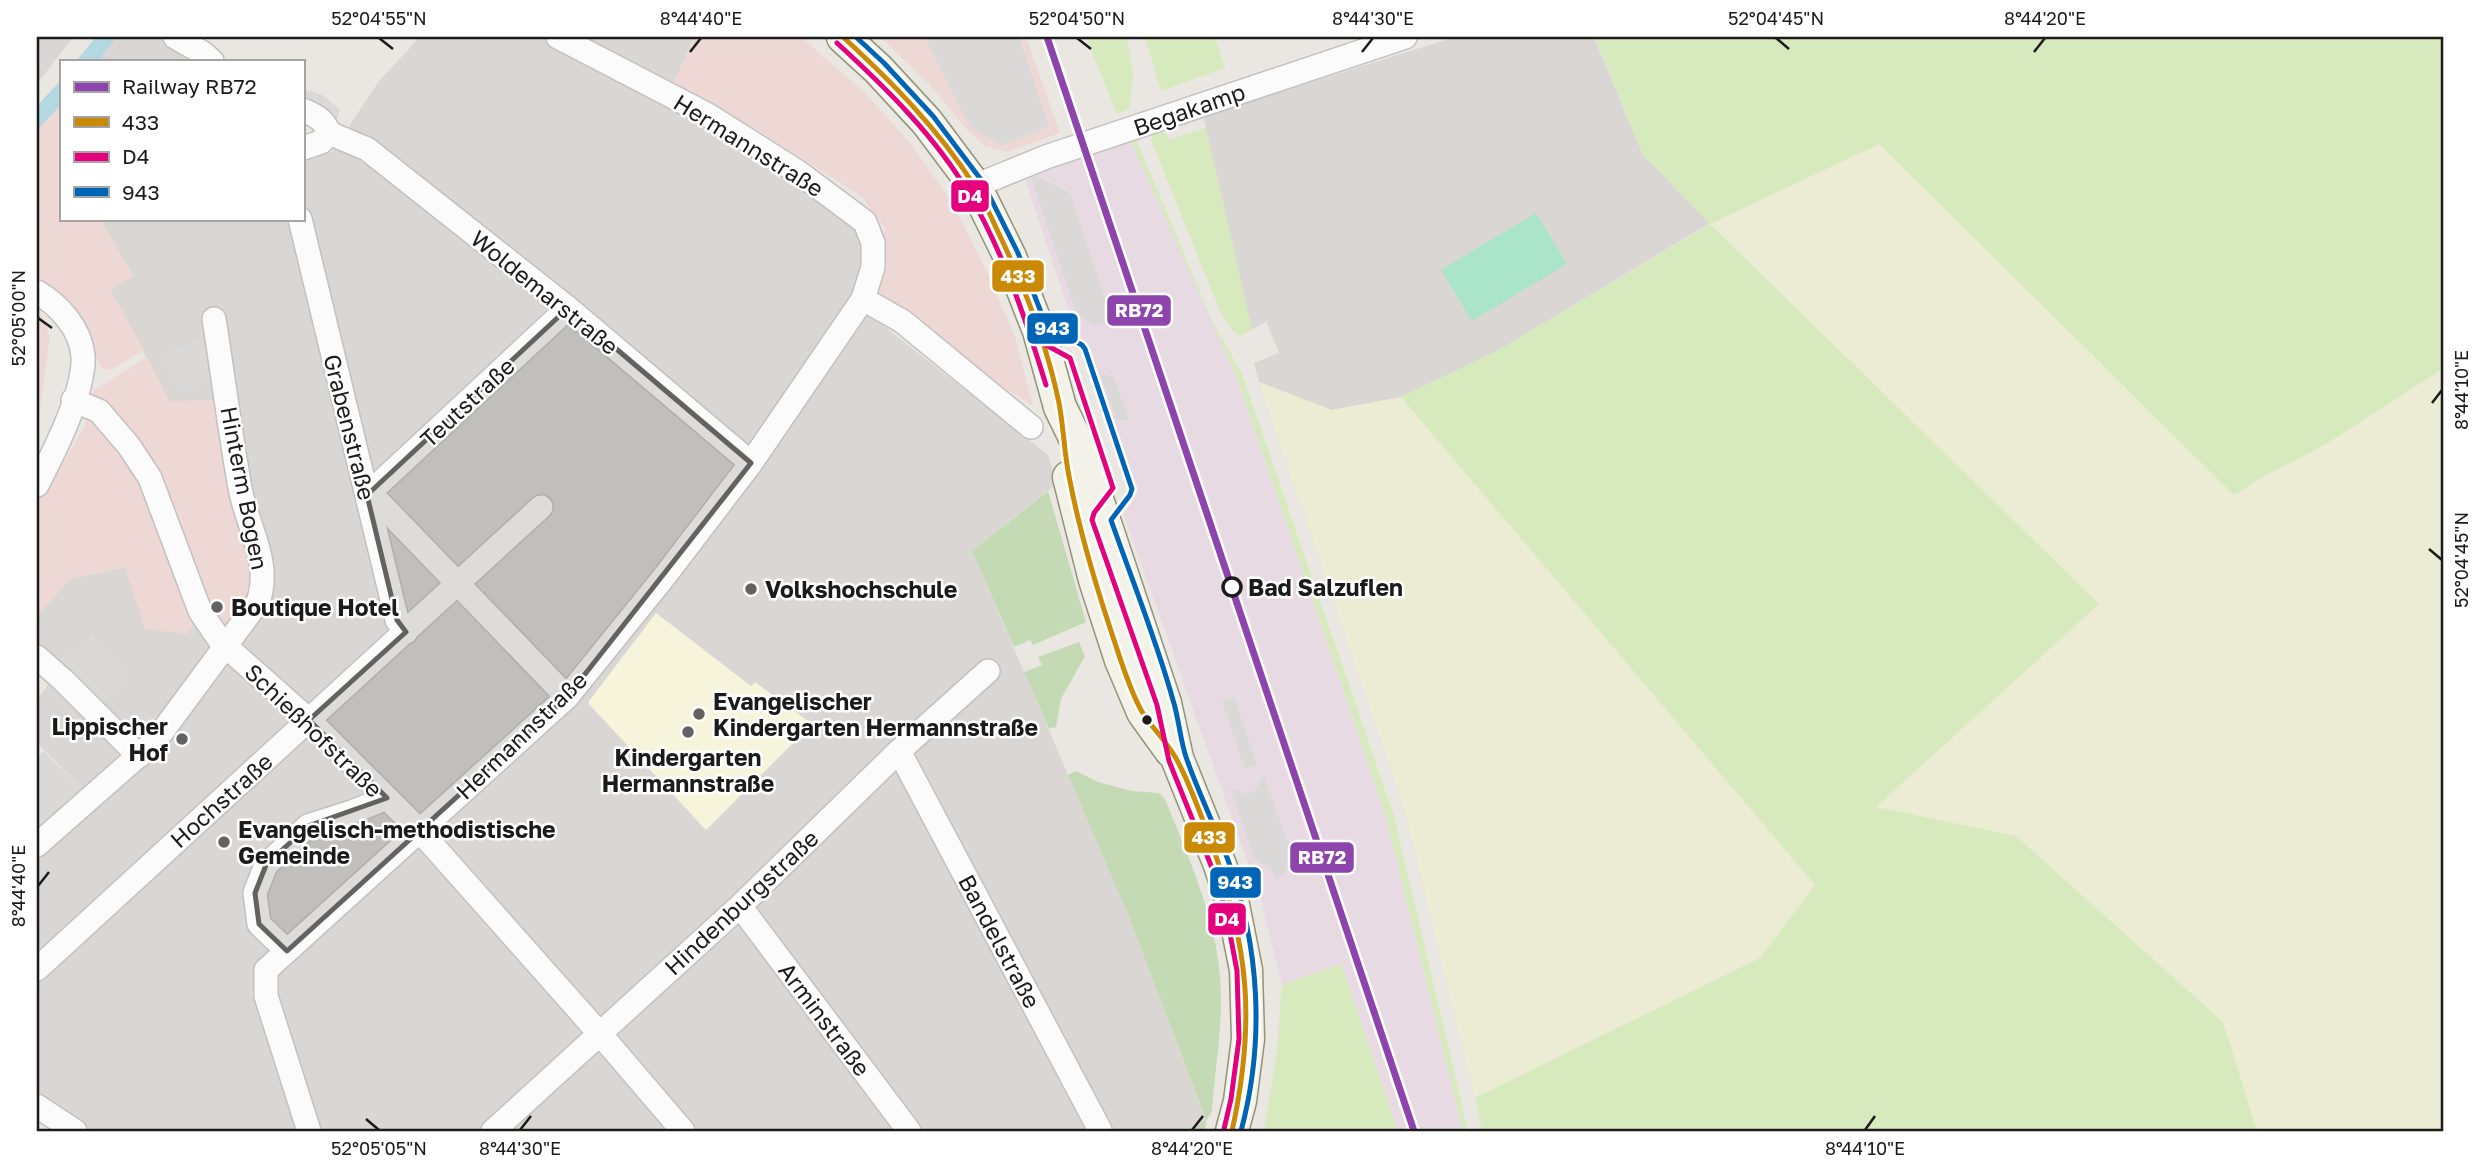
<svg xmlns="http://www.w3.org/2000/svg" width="2481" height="1168" font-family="'Golos Text',sans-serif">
	<rect width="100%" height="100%" fill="#eae7e2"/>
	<path fill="#d9d6d4" d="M37,37h36l-36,47z
		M117,37h40l41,24h-100z
		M420,37h274l-28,64 36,19 155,105 6,17 -7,62 192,151 9,28 -85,68 157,366 77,204 -18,10h-1095l-56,-36v-243l195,-205 -63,-246 -59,-112 23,-13 -33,-57h203v-61l29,-6 47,-71z
		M1455,37h139l49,118 67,68 -211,127 -98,47 -69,13 -73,-28 -5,-19 25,-10 -13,-32 -14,9 -49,-214z
		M126,567l73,50 20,32 -73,101 -60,42 -49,-49v-43l18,-25 -18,-28v-31l33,-37z"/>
	<path fill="#eed8d6" d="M694,37h107l64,56 45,50 42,59 36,72 27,63 18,69 -69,-45 -88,-71v-15l9,-47 -23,-31 -111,-71 -78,-41z
		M880,37h146l34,96 -53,19 -22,-6 -17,-15 -38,-46z
		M61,105v114h39l33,58 -23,12 34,61 -34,20 -9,-2 -10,-23 -54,-63v-152z
		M37,314l5,2 8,21 -13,95z
		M147,357l22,44 54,-1 35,177 -33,64 -20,-33 -18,26 -42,-5 -20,-62 -55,12 -33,37v-115l8,-9 39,-64 9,-37z"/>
	<path fill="#e8dae3" d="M1129,137l108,241 117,343 32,96 77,314h-65l-57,-167 -59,21 -21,-85 -138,-387 9,-11 -108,-326z"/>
	<path fill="#f6f4db" d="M656,613l95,73 4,-4 57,42 -106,106 -117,-126v-3z"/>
	<path fill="#ecebd4" d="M1879,144l355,351 32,-20 60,-31 118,-76v763h-187l-35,-109 -206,-186 -141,-29 223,-203 -388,-380z
		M1259,382l73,28 69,-13 414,488 -55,73 -285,140 -71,-291z"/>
	<path fill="#d7eabd" d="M1086,37h41l6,37 -4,35 -12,5z
		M1145,37h70l10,31 -64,23z
		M1595,37h849v331l-118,76 -60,31 -32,20 -355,-351 -169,80 389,380 -223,203 140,29 207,186 34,109h-775l-7,-33 285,-140 55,-73 -414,-488 98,-47 211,-126 -67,-69z
		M1206,128l46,202 -12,6 -8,-6 -12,-19 -69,-171 3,-8 12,1 2,7z
		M1129,137l8,4 74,177 31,56 152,442 74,315h-5l-77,-314 -32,-96 -117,-343z
		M1341,964l57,167h-134l13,-81 5,-65z"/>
	<path fill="#c4dab5" d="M1048,491l38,131 -53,23 -3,-5 -16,7 -42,-96z
		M1079,642l6,14 -24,43 -5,28 -7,2 -25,-57 18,-7 -4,-8z
		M1076,771l22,11 34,9 27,2 6,6c22,54 51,119 55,178 4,44 -5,90 -8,134l-6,10 -1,10h-17l18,-11 -77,-203 -61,-142z"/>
	<path fill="#aae5c9" d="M1536,213l31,51 -95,57 -31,-51z"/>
	<path fill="#dad9d7" d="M924,37h95l30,90 -47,18 -31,-17z
		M303,89l19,6 18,14 -4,12 -33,-16z
		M1036,176l34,17 43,129 -19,4 -17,-11 -46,-137z
		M208,336l7,43 -35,14 -20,-39z
		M1100,374l14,3 15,43h-12z
		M92,635l28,29 8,17 -25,22 -45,-42z
		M1234,697l23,68 -12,4 -23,-68z
		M43,751l43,41 -49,45v-78z
		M1264,775l28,81 -8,19 -9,3 -4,-9 -17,-11 -24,-70 17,6 8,-3z"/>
	<path fill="#b3d8e0" d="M96,37h21l-19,24h-22z
		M61,80v25l-24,25v-24z"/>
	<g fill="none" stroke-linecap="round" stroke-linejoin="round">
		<g stroke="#c2c1bf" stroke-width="26">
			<path id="street" d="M175,37l28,16 9,8
				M303,110c12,5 22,10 26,23
				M329,133l38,16 201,159 183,155
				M303,148l18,-6 8,-9
				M975,186l71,-29 359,-120
				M300,219l97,401 9,12
				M37,292c22,13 44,37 46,64 2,36 -30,98 -46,129
				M863,299l39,22 129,106
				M73,400l26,11 30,35 21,32 50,133 21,31 88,78 111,111 180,203 83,97
				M37,657l26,23 76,76
				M567,697l-187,-194 -13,-8 201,-187
				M899,751l201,379 -2,1
				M37,845l119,-105 102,-138c14,-39 -11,-76 -18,-114 -10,-56 -17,-113 -26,-169
				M740,906l169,225
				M287,951l-28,-27 -4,-31 11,-28 42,-39 44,-14 35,-14
				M37,969l504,-462
				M37,1106l38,25
				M309,1131l-43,-135v-26l301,-273 97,-120 87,-114 112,-164 10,-32v-24l-8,-21 -67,-50 -90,-57 -150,-78
				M493,1131l247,-225 159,-155 89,-80"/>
		</g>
		<g stroke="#93937a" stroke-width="35">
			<path id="secondary" d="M843,37l35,32 49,53 48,64 35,71 29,74 21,76 20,41 85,255 12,55 43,107 13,40 13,65 2,69 -8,62 -8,30
				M1069,477l26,103 26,80 22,52 28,39"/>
		</g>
		<use href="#street" stroke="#fcfbfb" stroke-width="23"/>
		<use href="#secondary" stroke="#f2f2e8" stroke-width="32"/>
		<g stroke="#fff" stroke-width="10">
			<path id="bus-1" d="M843,37c49,45 95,92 131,148 10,15 17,32 25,49 26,54 48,111 60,169 5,26 5,52 11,78 10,53 26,105 43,156 8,24 16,51 28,73 11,19 29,34 38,54 13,25 22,52 32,78 38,105 45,180 21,289"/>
		</g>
		<g stroke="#fff" stroke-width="10">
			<path id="bus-2" d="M837,43c48,44 98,93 131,149 35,59 58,128 78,193
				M1035,339l35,19 43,130 -19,25 -2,7 65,185 12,56 43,107 13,39 12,64 2,68 -8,60 -7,30"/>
		</g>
		<g stroke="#fff" stroke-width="10">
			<path id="bus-3" d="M856,37l28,26 49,53 49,65 36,72 28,72 36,20 3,4 47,140 -2,6 -19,25c21,60 45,119 62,180 6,19 7,39 13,57 12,35 29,69 42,103 32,87 37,182 13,271"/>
		</g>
		<use href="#bus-1" stroke="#cb8a05" stroke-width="5"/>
		<use href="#bus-2" stroke="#e5007d" stroke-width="5"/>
		<use href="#bus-3" stroke="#0065b7" stroke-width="5"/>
		<g stroke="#fff" stroke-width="12">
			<path id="rail-1" d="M1047,37l367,1094"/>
		</g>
		<use href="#rail-1" stroke="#8e44ad" stroke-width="7"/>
	</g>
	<path fill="#636261" fill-opacity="0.2" stroke="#636261" stroke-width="5" stroke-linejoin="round" d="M568,308l183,155 -184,234 -280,254 -28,-27 -4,-31 11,-28 42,-39 79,-28 -78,-78 97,-88 -9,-12 -30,-125z"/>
	<path fill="none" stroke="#1b1b1b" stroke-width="2.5" d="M379,38l14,11M1077,38l14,11M1776,38l13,11M690,52l11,-14M1362,52l11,-14M2034,52l11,-14M38,318l14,10M2432,403l10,-13M2429,549l13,11M38,886l11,-14M366,1119l13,11M520,1130l11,-14M1192,1130l11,-14M1865,1130l10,-14"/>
	<circle fill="#fff" stroke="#1b1b1b" stroke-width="3.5" cx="1232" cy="587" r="9"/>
	<g fill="#636261" stroke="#fff" stroke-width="2.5">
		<circle cx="751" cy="589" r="7"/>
		<circle cx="217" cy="607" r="7"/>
		<circle cx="699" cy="714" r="7"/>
		<circle cx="688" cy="732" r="7"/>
		<circle cx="182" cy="739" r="7"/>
		<circle cx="224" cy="842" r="7"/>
	</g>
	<circle fill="#1b1b1b" stroke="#fff" stroke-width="2.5" cx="1147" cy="720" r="6"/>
	<g text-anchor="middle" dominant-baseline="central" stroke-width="5" stroke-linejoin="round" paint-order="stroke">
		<g font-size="23" fill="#1b1b1b" stroke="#fff">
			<text transform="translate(1189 109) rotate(-19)">Begakamp</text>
			<text transform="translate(749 145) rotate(32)">Hermannstraße</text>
			<text transform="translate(545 292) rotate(39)">Woldemarstraße</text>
			<text transform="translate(467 402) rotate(-43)">Teutstraße</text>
			<text transform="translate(350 427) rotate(76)">Grabenstraße</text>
			<text transform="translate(245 488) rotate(79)">Hinterm Bogen</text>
			<text transform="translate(314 730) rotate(44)">Schießhofstraße</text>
			<text transform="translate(521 735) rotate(-44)">Hermannstraße</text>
			<text transform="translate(221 800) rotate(-42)">Hochstraße</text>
			<text transform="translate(741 902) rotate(-43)">Hindenburgstraße</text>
			<text transform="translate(1000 941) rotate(62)">Bandelstraße</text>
			<text transform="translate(825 1019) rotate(53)">Arminstraße</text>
		</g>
		<g font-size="23" font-weight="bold" fill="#1b1b1b" stroke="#fff" text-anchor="start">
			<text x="1248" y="587">Bad Salzuflen</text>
		</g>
		<g font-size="23" font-weight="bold" fill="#1b1b1b" stroke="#fff" text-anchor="start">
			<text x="765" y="589">Volkshochschule</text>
			<text x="231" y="607">Boutique Hotel</text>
			<text x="713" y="701">Evangelischer<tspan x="713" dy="26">Kindergarten Hermannstraße</tspan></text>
			<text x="168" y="726" text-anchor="end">Lippischer<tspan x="168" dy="26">Hof</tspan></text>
			<text x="688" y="757" text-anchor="middle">Kindergarten<tspan x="688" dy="26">Hermannstraße</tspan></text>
			<text x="238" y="829">Evangelisch-methodistische<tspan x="238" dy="26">Gemeinde</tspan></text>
		</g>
	</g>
	<g stroke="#fff" stroke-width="2.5">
		<rect x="950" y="179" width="40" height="34" rx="7" fill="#e5007d"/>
		<rect x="991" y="259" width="54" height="34" rx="7" fill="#cb8a05"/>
		<rect x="1106" y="294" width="66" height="33" rx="7" fill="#8e44ad"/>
		<rect x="1026" y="312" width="53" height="33" rx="7" fill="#0065b7"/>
		<rect x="1183" y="821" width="53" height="33" rx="7" fill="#cb8a05"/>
		<rect x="1289" y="841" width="66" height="33" rx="7" fill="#8e44ad"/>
		<rect x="1209" y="866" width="53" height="33" rx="7" fill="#0065b7"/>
		<rect x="1207" y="902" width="40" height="34" rx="7" fill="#e5007d"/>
	</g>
	<g font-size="19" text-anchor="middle" font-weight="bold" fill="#fff">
		<text x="970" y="203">D4</text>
		<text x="1018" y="283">433</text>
		<text x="1139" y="317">RB72</text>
		<text x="1052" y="335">943</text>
		<text x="1209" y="844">433</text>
		<text x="1322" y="864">RB72</text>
		<text x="1235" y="889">943</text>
		<text x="1227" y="926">D4</text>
	</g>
	<rect width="2481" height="1168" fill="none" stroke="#ffffff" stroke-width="77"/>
	<rect x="60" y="60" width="245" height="161" fill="#ffffff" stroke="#a4a4a4" stroke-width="2"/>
	<rect x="74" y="82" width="35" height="10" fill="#8e44ad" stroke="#a4a4a4" stroke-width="2"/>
	<text x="122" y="94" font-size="21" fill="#1b1b1b">Railway RB72</text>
	<rect x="74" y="117" width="35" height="10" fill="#cb8a05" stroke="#a4a4a4" stroke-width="2"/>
	<text x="122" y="130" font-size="21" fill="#1b1b1b">433</text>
	<rect x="74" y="152" width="35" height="10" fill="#e5007d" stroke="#a4a4a4" stroke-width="2"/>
	<text x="122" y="164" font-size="21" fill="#1b1b1b">D4</text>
	<rect x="74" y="187" width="35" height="10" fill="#0065b7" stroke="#a4a4a4" stroke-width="2"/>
	<text x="122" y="200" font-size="21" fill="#1b1b1b">943</text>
	<rect x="38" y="38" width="2404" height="1092" fill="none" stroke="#1b1b1b" stroke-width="2.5"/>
	<g font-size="18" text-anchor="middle" fill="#1b1b1b">
		<text x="379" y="25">52°04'55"N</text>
		<text x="701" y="25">8°44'40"E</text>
		<text x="1077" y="25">52°04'50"N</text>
		<text x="1373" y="25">8°44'30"E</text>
		<text x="1776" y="25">52°04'45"N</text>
		<text x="2045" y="25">8°44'20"E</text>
		<text transform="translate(19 318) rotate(-90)" y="6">52°05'00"N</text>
		<text transform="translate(2462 390) rotate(-90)" y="6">8°44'10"E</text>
		<text transform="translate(2462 560) rotate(-90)" y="6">52°04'45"N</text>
		<text transform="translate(19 886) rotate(-90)" y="6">8°44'40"E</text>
		<text x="379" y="1155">52°05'05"N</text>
		<text x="520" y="1155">8°44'30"E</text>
		<text x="1192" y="1155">8°44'20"E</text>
		<text x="1865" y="1155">8°44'10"E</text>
	</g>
</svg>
